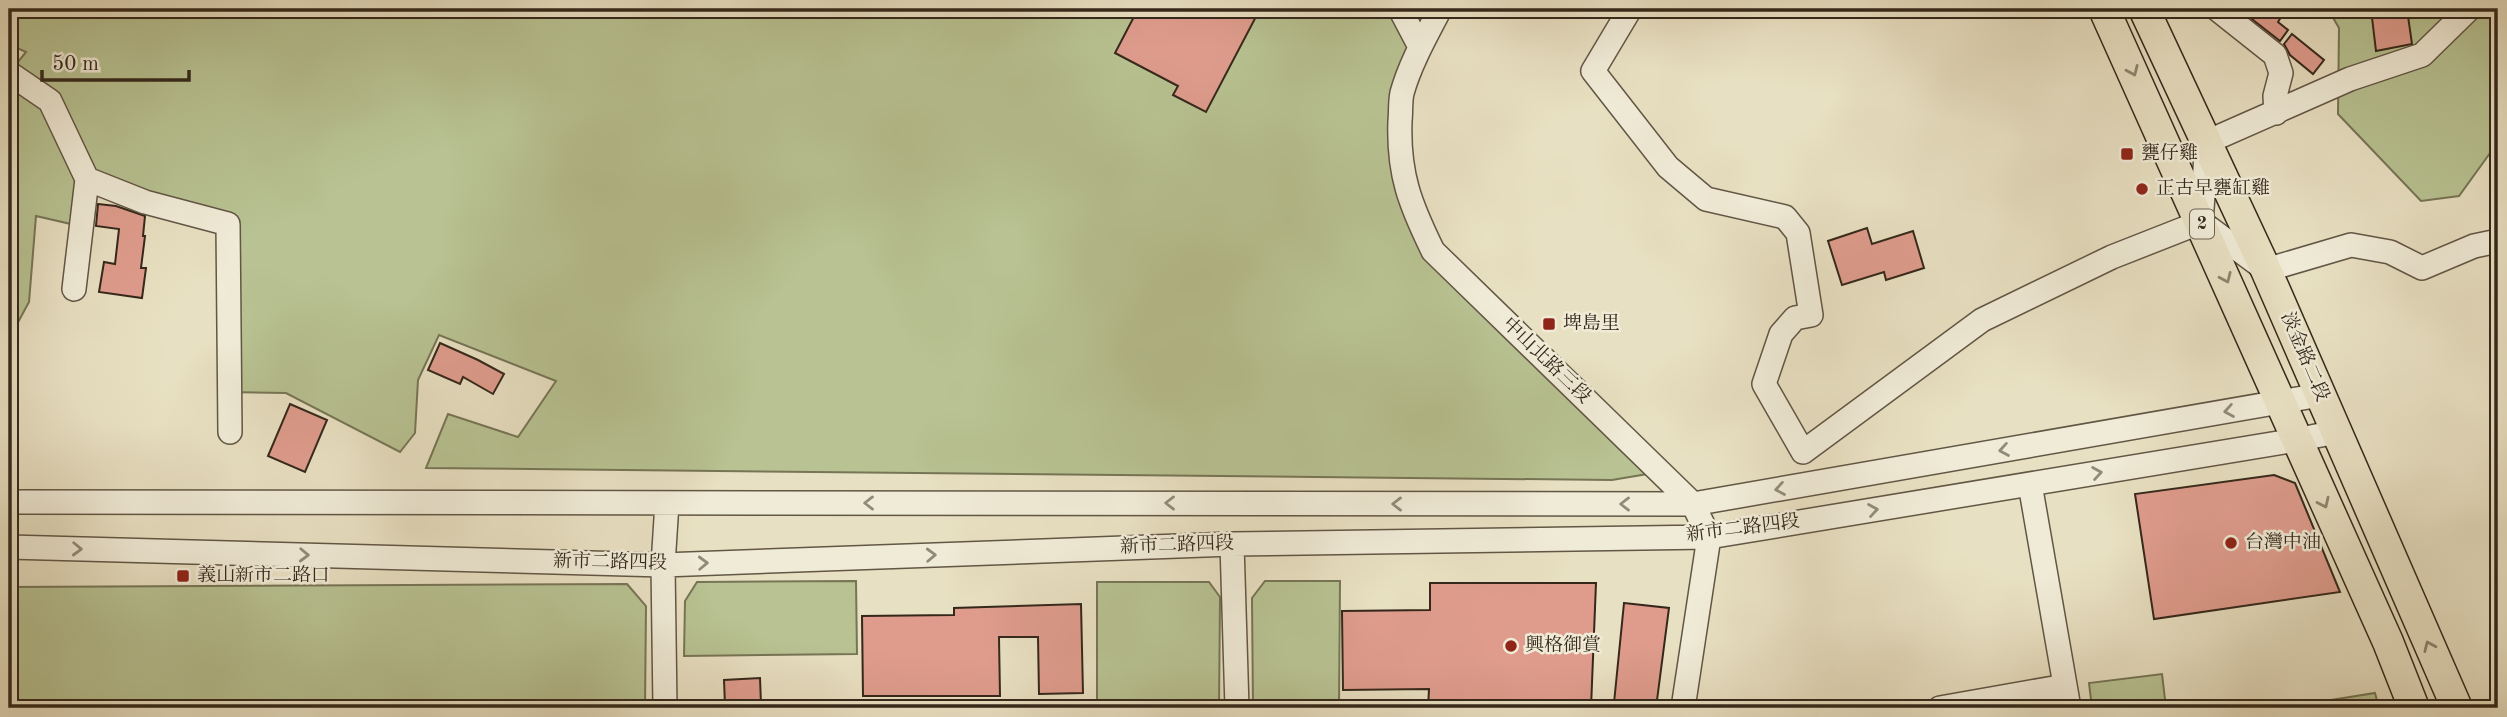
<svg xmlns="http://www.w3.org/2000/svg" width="2507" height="717" font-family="'Old Standard TT','Noto Serif TC',serif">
	<rect width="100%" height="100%" fill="#e8e0c2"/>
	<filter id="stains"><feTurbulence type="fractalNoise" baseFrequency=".00286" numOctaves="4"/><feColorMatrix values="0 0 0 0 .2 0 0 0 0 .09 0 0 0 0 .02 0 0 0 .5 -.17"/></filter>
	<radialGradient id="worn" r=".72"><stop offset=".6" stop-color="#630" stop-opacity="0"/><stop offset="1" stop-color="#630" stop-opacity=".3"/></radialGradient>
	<path fill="#b8c292" stroke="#767556" stroke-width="2" d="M9,9h1459l-25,3 -38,101 3,81 28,57 229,220 -53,9 -1186,-12 22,-54 70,23 38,-56 -117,-46 -21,45 -3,53 -15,19 -114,-59 -62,-1 13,-171 -138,-41 -28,44 -35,-8 -7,86 -20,37v-266l17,-21 -17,-8z
		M2328,9h170v133l-39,54 -38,5 -83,-87 1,-86z
		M856,581l1,73 -173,2 1,-55 12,-19z
		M1265,581h75l-1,127h-86l-1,-110z
		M1097,582h112l11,15 -1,111h-105l-1,-3h-16z
		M627,584l19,22 -1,102h-636v-121z
		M2162,674l4,34h-74l-3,-25z
		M2375,693l4,15h-97z"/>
	<path fill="#df9c8d" stroke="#35281b" stroke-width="2" d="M1138,9h122l-54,103 -33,-17 5,-9 -63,-33z
		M2239,9h47l-8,13 10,8 -8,11z
		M2371,9h36l5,35 -36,7z
		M2292,34l32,26 -11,14 -23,-19 -6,-11z
		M98,204l18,2 29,10 -2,20h2l-4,32h5l-4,30 -43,-6 5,-30 11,2 4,-35 -23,-3z
		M1867,228l5,16 41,-13 11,37 -38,12 -2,-8 -42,13 -14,-44z
		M440,343l38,17 26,14 -11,20 -30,-17 -3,7 -32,-14z
		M290,404l37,16 -22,52 -37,-16z
		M2274,475l21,8 45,109 -186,27 -19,-125z
		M1430,583h166l-5,125h-163l1,-19 -86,1 -1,-79 88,-1z
		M1624,603l45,5 -13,100 -42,-5z
		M1081,604l2,89 -44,1 -1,-57h-39l1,59h-137l-1,-80 92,-1v-7z
		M760,678l1,26 -36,2 -1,-26z"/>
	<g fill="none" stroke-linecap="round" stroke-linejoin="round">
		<g stroke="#625645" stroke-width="26">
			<path id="minor" d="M1400,9l20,38
				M1440,9c-14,27 -30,55 -38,84 -2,9 -1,19 -2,28 -2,53 10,83 33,130l260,253 16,33 -26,171
				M1630,9l-37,62 75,96 38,32 79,18 13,16 13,82 -16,3 -14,16 -17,50 39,68 179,-132 130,-63 89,-35
				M2217,9l58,46 6,18 -6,23 1,17
				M9,73l41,28 37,78 -13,110
				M87,179l58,23 83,22 2,208
				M2201,222l6,-80 143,-63 72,-24 47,-46
				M2201,222l65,48 85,-25 39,7 32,16 52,-22 24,-5
				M2030,484l39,224
				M9,502l1684,2 627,-109
				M1232,544l5,164
				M9,547l654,18 569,-21 477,-7 587,-97 40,-8
				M665,708l-2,-143 4,-62
				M1940,708l125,-22"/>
		</g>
		<g stroke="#35281b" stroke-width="33">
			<path id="major" d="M2104,9l284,633 26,66
				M2144,9l122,261 191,438"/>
		</g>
		<use href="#minor" stroke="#f0ebd7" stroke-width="23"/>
		<use href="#major" stroke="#e8e0c2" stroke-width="30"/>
	</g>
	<defs><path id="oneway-chevron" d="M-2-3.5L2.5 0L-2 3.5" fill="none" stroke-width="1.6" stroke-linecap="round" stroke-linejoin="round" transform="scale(1.75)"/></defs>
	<g stroke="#8e846e">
		<use href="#oneway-chevron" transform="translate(2133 71) rotate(66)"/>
		<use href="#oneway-chevron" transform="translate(2226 278) rotate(66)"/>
		<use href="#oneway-chevron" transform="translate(2324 503) rotate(65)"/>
		<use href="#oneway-chevron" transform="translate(2429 646) rotate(-114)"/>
	</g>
	<g stroke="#928a79">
		<use href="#oneway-chevron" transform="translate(2229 411) rotate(170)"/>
		<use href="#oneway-chevron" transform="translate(2004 450) rotate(170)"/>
		<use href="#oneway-chevron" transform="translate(2097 473) rotate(-9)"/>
		<use href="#oneway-chevron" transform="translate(1780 489) rotate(170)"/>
		<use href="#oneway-chevron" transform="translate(869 503) rotate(-180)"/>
		<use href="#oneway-chevron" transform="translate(1170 503) rotate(-180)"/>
		<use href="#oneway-chevron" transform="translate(1397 504) rotate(-180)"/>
		<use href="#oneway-chevron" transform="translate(1625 504) rotate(-180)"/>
		<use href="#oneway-chevron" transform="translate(1873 510) rotate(-9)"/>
		<use href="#oneway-chevron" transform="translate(77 549) rotate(2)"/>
		<use href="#oneway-chevron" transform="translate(304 555) rotate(2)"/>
		<use href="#oneway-chevron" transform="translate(931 555) rotate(-2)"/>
		<use href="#oneway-chevron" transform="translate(703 563) rotate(-2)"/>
	</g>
	<g fill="#8f2418" stroke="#f0ebd7" stroke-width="2.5">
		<rect x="2120" y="147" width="14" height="14" rx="3.5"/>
		<circle cx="2142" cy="189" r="7"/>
		<rect x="1542" y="317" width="14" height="14" rx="3.5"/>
		<circle cx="2231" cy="543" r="7"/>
		<rect x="176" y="569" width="14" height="14" rx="3.5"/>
		<circle cx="1511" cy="646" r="7"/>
	</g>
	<g text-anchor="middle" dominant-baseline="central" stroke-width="5" stroke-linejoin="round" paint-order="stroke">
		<rect fill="#f0ebd7" stroke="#6d6253" stroke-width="2" x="2190" y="209.5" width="24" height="29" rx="5"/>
		<g font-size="18" font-weight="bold" fill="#35281b">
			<text x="2202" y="224">2</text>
		</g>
		<g font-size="19" fill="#35281b" stroke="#f0ebd7" text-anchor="start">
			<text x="2141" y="154">甕仔雞</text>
			<text x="2156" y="189">正古早甕缸雞</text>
			<text x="1563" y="324">埤島里</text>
			<text x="2245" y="543">台灣中油</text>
			<text x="197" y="576">義山新市二路口</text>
			<text x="1525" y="646">興格御賞</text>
		</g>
		<g font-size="19" fill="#35281b" stroke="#f0ebd7">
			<text transform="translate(2304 357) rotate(67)">淡金路二段</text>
			<text transform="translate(1546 361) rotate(44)">中山北路三段</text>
			<text transform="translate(1743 529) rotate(-7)">新市二路四段</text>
			<text transform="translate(1177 546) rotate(-2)">新市二路四段</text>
			<text transform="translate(610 563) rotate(1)">新市二路四段</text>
		</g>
	</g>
	<rect width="2507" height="717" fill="none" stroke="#e8e0c2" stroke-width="35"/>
	<rect x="10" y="10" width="2486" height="696" fill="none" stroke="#35281b" stroke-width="3.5"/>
	<rect x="18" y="18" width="2472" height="682" fill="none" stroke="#35281b" stroke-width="2"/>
	<path d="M42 70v10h147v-10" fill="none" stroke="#35281b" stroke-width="3.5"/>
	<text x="52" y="70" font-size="21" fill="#35281b" stroke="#f0ebd7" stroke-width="5" paint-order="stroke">50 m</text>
	<rect width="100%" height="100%" filter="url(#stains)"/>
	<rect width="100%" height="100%" fill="url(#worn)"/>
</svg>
